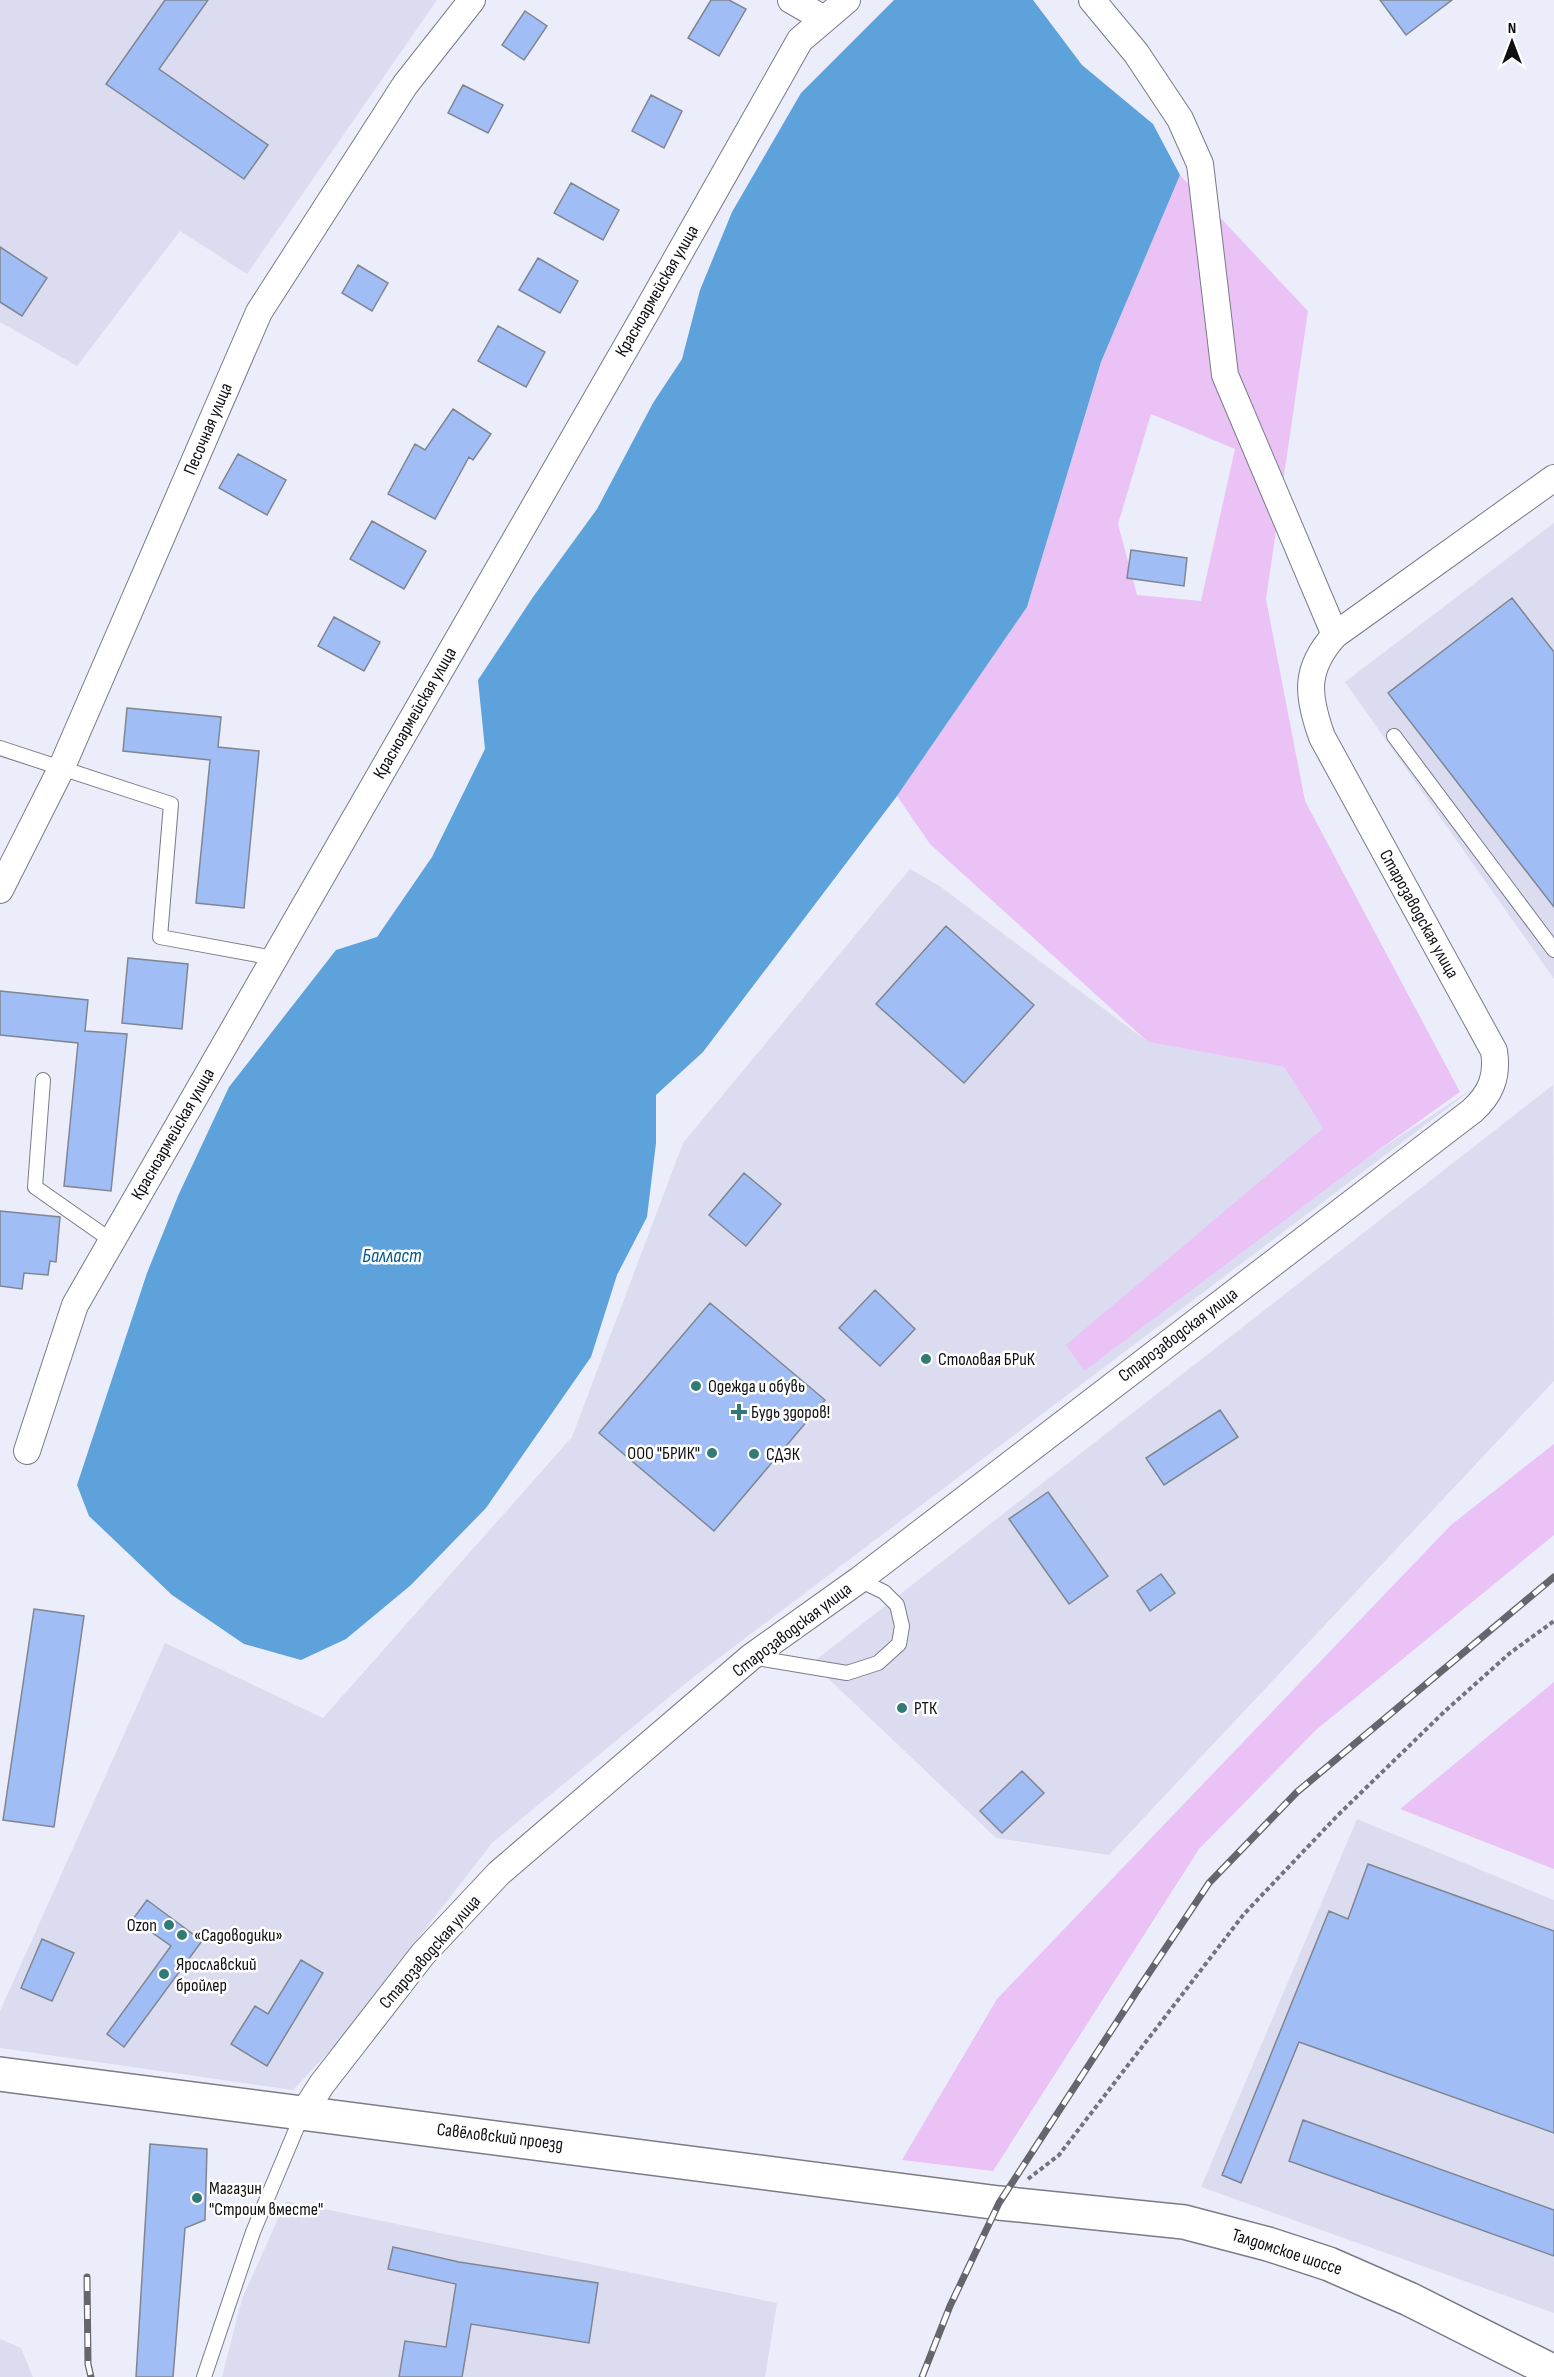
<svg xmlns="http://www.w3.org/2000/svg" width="1554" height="2377" font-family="'Sofia Sans Condensed',sans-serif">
	<rect width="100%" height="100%" fill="#ecedfb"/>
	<path fill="#dbdcf0" d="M0,0h437l-190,274 -67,-43 -103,135 -77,-44z
		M1554,523v456l-209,-297z
		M910,869l31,18 207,155 136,25 39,61 -256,217 303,-189 108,-71 -787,594 -199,164 -155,200 -44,47 -293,-42v-37l165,-368 158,75 249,-281 111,-294z
		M1553,1085l1,296 -445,474 -113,-17 -184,-175z
		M1357,1819l197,81v413l-353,-126z
		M286,2201l491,102 -12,74h-543l20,-78z
		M0,2339l21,9 12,29h-33z"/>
	<path fill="#eac2f6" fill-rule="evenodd" d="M1180,175l128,136 -42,288 39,202 155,291 -90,64 -286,215 -18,-26 257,-217 -39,-61 -136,-25 -218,-198 -33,-48 130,-189 74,-245zM1151,414l84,35 -34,152 -64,-6 -19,-71z
		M1554,1444v91l-238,195 -117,119 -206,322 -91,-11 95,-161 454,-474z
		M1554,1682v187l-154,-60z"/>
	<path fill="#5da2db" d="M894,0h139l49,65 71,59 27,51 -79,187 -74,245 -130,189 -194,256 -47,43v48l-9,74 -30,58 -26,82 -105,151 -75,77 -65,54 -45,21 -57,-16 -72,-49 -83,-79 -12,-31 70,-212 31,-77 51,-109 107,-137 41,-13 55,-80 53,-108 -7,-69 55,-83 64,-88 56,-106 29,-44 18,-69 32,-78 69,-119z"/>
	<path fill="#a0bdf6" stroke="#808691" stroke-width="1.5" d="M165,0h43l-49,69 109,76 -24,34 -138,-95z
		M711,0h18l17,9 -27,47 -31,-18z
		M1380,0h72l-46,35z
		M525,11l22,15 -23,34 -22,-15z
		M463,85l40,20 -15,28 -40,-20z
		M651,95l31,16 -18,37 -32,-17z
		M571,183l48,27 -16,30 -49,-27z
		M0,247l47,31 -25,38 -22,-14z
		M538,258l40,23 -18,32 -41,-23z
		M358,265l30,18 -16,28 -30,-18z
		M498,326l47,26 -19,35 -48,-26z
		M453,409l38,25 -18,26 -4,-3 -34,62 -47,-25 27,-50 10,6z
		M238,454l48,26 -19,35 -48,-27z
		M372,521l54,30 -22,38 -54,-30z
		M1131,550l56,8 -3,28 -57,-8z
		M1512,598l42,54v255l-166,-214z
		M334,617l46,25 -16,29 -46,-25z
		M127,708l94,9 -3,30 41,4 -15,157 -48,-5 14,-143 -87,-9z
		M946,926l88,79 -70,78 -88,-79z
		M128,958l60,6 -6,65 -60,-6z
		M0,991l88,9 -3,31 42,3 -16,157 -47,-5 14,-143 -78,-8z
		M744,1173l37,31 -35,42 -37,-31z
		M0,1211l60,6 -4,45 -6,-1 -2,14 -24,-2 -2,16 -22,-3z
		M875,1290l40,39 -35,37 -41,-38z
		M710,1303l115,97 -111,131 -115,-98z
		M1220,1410l18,27 -74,48 -18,-27z
		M1048,1492l60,84 -39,28 -60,-85z
		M1161,1574l14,19 -25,18 -13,-20z
		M34,1609l50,7 -30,211 -51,-7z
		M1022,1771l22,22 -42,40 -22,-22z
		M1368,1864l186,67v202l-255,-91 -58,141 -19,-8 107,-264 19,8z
		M147,1900l55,41 -78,106 -17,-13 64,-88 -38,-27z
		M42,1939l32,14 -22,48 -31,-13z
		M301,1960l22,13 -56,93 -36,-22 24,-38 13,8z
		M1303,2120l251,90v46l-265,-95z
		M150,2144l57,5 -2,71 -20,8 -12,149h-37z
		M393,2247l66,15 139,21 -9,60 -118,-19 -9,53h-63l6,-36 41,6 10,-63 -68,-15z"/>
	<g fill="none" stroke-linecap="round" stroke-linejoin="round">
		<g stroke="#7a7b87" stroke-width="16">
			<path id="service" d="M1394,736l160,214
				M0,748l171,56 -11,133 114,21
				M43,1080l-8,107 77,54
				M751,1657l96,16 31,-10 21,-19 3,-18 -5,-21 -13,-13 -25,-12
				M204,2377l49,-145 50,-119"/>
		</g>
		<g stroke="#7a7b87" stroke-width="28">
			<path id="minor" d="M791,0l33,19
				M1092,0l44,53 44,66 20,45 25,211 110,260
				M0,890l61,-121 198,-457 146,-227 67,-85
				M27,1451l48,-146 569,-989 156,-276 47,-40
				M304,2112l18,-28 101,-130 76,-81 252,-216 108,-77 613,-469c19,-17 26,-35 22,-60l-172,-314c-15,-42 -18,-68 13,-102l219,-157"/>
		</g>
		<g stroke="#7a7b87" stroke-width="36">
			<path id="secondary" d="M0,2074l999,129 185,19 84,22 61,20 80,35 145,73"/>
		</g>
		<path stroke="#74747d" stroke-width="4" stroke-dasharray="4.5 3" stroke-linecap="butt" d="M1028,2179l31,-24 185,-241 93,-98 108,-105 65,-58 44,-32"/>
		<use href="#service" stroke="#fff" stroke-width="14"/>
		<use href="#minor" stroke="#fff" stroke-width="26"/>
		<use href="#secondary" stroke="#fff" stroke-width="33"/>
		<g stroke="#65656e" stroke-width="7">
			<path id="rail" d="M87,2277l1,87 3,13
				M922,2377l28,-71 49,-103 138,-212 72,-108 88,-91 257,-215"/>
		</g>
		<use href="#rail" stroke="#fff" stroke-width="4.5" stroke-dasharray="14" stroke-linecap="butt"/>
	</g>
	<g fill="#327a76" stroke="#fff" stroke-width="2">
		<circle cx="926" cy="1359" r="6"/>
		<circle cx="696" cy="1386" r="6"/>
		<path d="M736 1403h6v6h6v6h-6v6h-6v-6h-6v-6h6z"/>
		<circle cx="712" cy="1453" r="6"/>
		<circle cx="754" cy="1454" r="6"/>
		<circle cx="902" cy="1708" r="6"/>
		<circle cx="169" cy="1925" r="6"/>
		<circle cx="182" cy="1935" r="6"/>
		<circle cx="164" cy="1974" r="6"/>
		<circle cx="197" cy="2198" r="6"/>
	</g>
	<g text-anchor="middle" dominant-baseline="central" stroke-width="5" stroke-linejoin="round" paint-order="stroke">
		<g font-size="18" fill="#0f0f14" stroke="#fff">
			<text transform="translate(657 291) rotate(-60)">Красноармейская улица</text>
			<text transform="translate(208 429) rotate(-67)">Песочная улица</text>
			<text transform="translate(415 713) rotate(-60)">Красноармейская улица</text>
			<text transform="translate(1419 914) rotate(61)">Старозаводская улица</text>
			<text transform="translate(173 1134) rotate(-60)">Красноармейская улица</text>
			<text transform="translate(1178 1335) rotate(-37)">Старозаводская улица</text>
			<text transform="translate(792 1630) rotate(-37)">Старозаводская улица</text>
			<text transform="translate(430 1952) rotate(-49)">Старозаводская улица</text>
			<text transform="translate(500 2137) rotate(7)">Савёловский проезд</text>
			<text transform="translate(1287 2252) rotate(18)">Талдомское шоссе</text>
		</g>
		<g font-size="18" fill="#0f0f14" stroke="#fff" text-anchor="start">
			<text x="938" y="1359">Столовая БРиК</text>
			<text x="708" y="1386">Одежда и обувь</text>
			<text x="751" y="1412">Будь здоров!</text>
			<text x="700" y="1453" text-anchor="end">ООО "БРИК"</text>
			<text x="766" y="1454">СДЭК</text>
			<text x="914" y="1708">РТК</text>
			<text x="157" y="1925" text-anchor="end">Ozon</text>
			<text x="194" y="1935">«Садоводики»</text>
			<text x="176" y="1964">Ярославский<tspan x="176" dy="21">бройлер</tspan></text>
			<text x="209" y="2188">Магазин<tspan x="209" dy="21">"Строим вместе"</tspan></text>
		</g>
		<g font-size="20" font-style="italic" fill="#00578c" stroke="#fff">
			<text x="392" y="1256">Балласт</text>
		</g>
	</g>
	<g transform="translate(1512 42)" stroke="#ffffff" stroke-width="4.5" paint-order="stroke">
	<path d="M0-4.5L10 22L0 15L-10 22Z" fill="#0f0f14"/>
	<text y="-9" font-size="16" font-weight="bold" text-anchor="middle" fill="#0f0f14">N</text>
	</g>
</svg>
